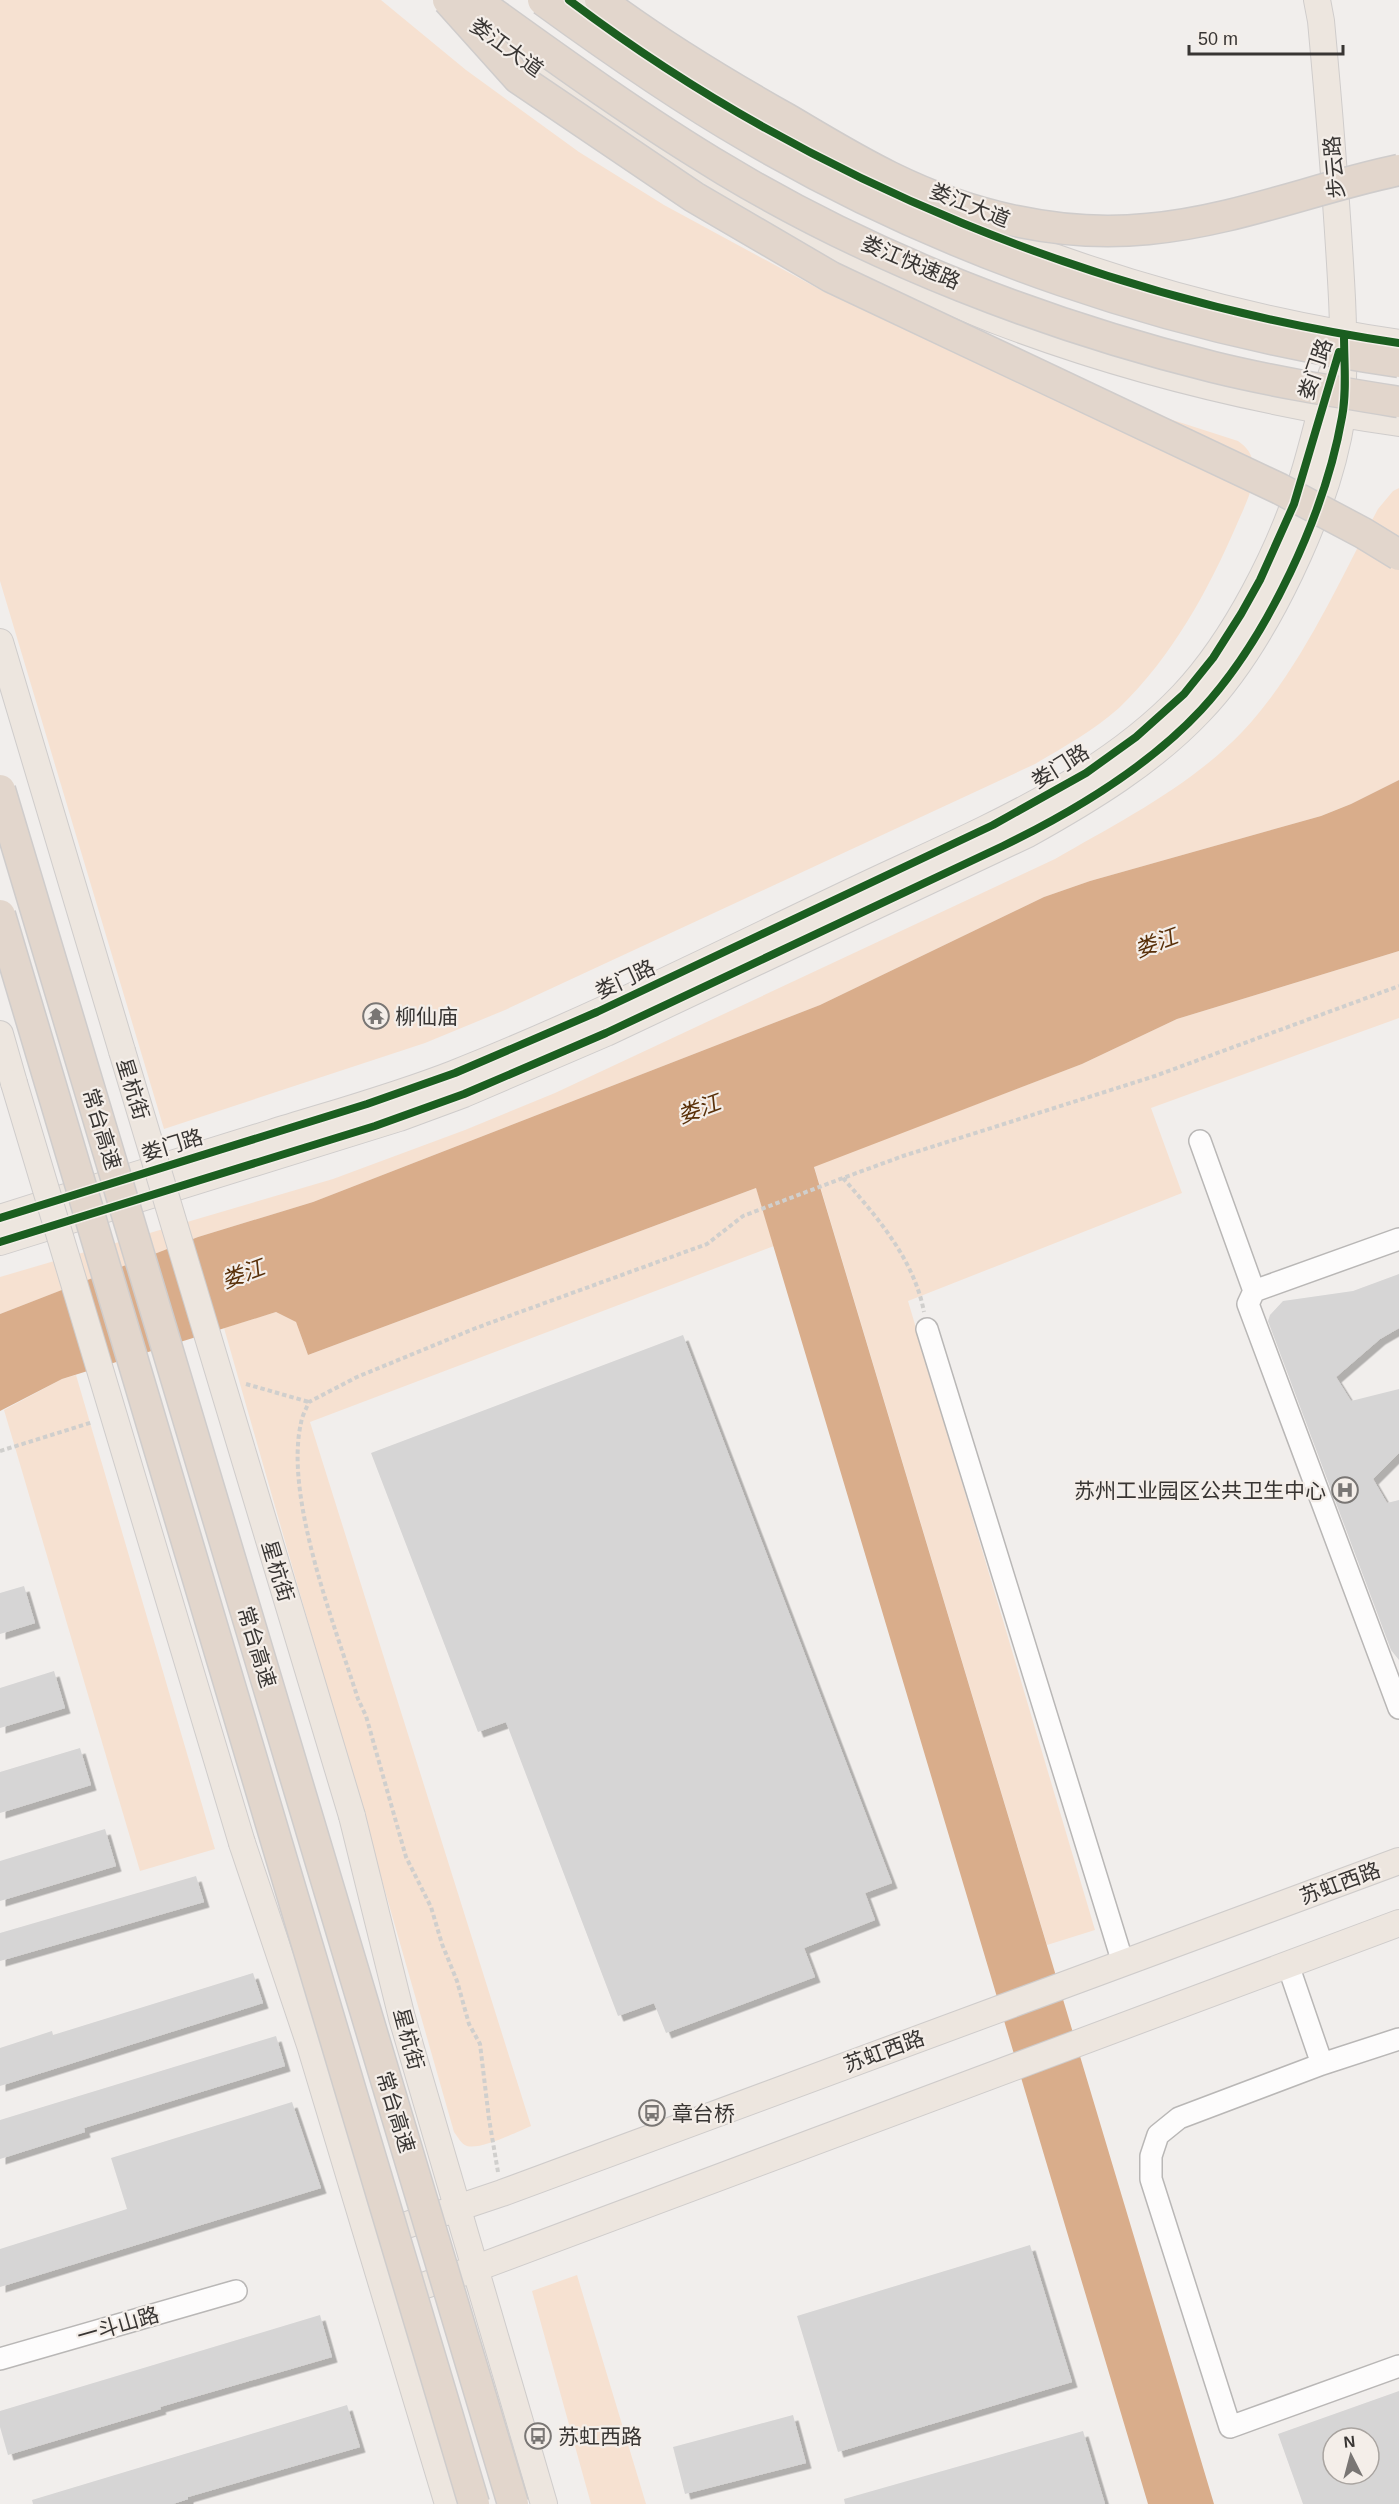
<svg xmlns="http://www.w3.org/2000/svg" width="1399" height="2504" font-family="Arial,'Noto Sans SC',sans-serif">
	<defs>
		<filter id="shadow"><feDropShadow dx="5.5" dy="5.5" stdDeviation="0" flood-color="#0004"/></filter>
	</defs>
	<rect width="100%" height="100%" fill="#f1eeec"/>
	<path fill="#f6e1d1" d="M0,0h381l85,70 113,82 85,53 155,84 93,42 186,65 140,45c7,5 12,10 14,18 7,21 -7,46 -15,65 -29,67 -65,133 -118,184 -25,22 -55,39 -84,56l-530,246 -80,33 -261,86 -164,-548z
		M1399,488v292l-48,24 -30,12 -231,65 -46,16 -224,108 -507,197 -115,35 -198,77v-37l333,-98 132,-49 90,-37 500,-234c64,-37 136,-73 188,-128 58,-62 95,-148 135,-222l15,-18z
		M1399,951v67l-248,90 31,85 -274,108 187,629 -48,15 -233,-779 268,-102 95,-45z
		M756,1188l18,58 -464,176 221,704c-14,6 -51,24 -64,20 -6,-2 -9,-9 -13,-14l-230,-804 52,-16 20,10 12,33z
		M76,1375l139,474 -75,22 -136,-461 58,-31z
		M577,2275l69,229h-55l-59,-213z"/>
	<path fill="#d9ad8b" d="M1399,780v171l-222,68 -95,45 -268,103 400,1337h-66l-392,-1316 -448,167 -12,-33 -20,-10 -214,67 -62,32v-97l198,-77 115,-35 507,-197 224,-108 46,-16 231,-65 30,-12z"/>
	<path fill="#d6d5d5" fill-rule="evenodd" filter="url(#shadow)" d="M1399,1274v54l-19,11 -44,38 15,24 48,-12v64l-26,26 14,24 12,-3v160l-8,-10 -123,-329 2,-6 13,-14 70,-10z
		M683,1335l209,548 -27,10 10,27 -71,28 11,29 -149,56 -12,-30 -36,13 -112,-294 -28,10 -107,-279z
		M24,1586l11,37 -35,11v-41z
		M54,1671l11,37 -65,20v-40z
		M80,1748l11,37 -91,28v-41z
		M105,1829l11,37 -116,35v-40z
		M196,1876l8,26 -204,59v-28z
		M253,1973l10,30 -263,83v-38l52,-17 1,4z
		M276,2036l9,30 -201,62 1,4 -85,27v-39z
		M292,2102l29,86 -321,99v-38l127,-40 -16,-51z
		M1030,2245l42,137 -234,70 -41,-136z
		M320,2315l12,42 -172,50 1,2 -153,46 -8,-28v-16z
		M1399,2391v113h-96l-25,-70zM1333,2438h36v36h-36z
		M347,2405l13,42 -172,50v2l-15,5h-140l-1,-4z
		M793,2415l13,48 -121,31 -12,-47z
		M1083,2431l22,73h-260l-1,-5z"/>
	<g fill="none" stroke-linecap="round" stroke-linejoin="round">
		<g stroke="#b9b7b6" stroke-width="24">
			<path id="minor" d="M1200,1141l54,150
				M1399,1239l-145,52 -6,13 151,404
				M927,1329l196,634
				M1288,1965l34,99
				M1399,2039l-77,25 -143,54 -21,17 -7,21v23l79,248 169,-61
				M0,2359l236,-68"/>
		</g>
		<g stroke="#cfcccb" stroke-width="28">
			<path id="major" d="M569,0l38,29
				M490,35c74,53 149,108 229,154 52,30 107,56 162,81 39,18 79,37 119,52 129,49 263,81 399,101
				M639,52c78,47 152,93 235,131
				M935,210c149,65 304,109 464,133
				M0,642l122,409
				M0,1034l14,49
				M0,1218c90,-29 181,-57 271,-85 61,-19 123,-36 182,-59 137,-54 269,-121 402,-184 113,-54 241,-103 328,-195 52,-55 98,-146 120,-218 11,-35 18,-70 29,-104
				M0,1242l399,-124 65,-24 142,-61 422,-199c61,-34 124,-72 172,-123 65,-68 128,-202 142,-295 2,-12 1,-25 1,-37 1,-34 0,-66 -2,-99 -5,-87 -12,-173 -20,-259l-4,-21
				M352,1816l50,202 142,486
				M242,1843l68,202 138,459
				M368,2238l134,-45 897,-332
				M386,2298l88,-29 925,-346"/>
		</g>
		<path stroke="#d0cfcd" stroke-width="4" stroke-dasharray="4.5 3" stroke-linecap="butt" d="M843,1178c34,39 71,81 81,134
			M246,1384l63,18
			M0,1451l93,-29
			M498,2172l-9,-53 -9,-75 -11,-20 -12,-43 -15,-37 -11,-37 -25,-50 -40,-141 -8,-17c-23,-73 -74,-202 -57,-276 1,-7 5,-14 8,-21l48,-25 119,-49 231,-84 36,-28 100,-38 60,-22 252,-80 244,-90"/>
		<use href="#minor" stroke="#fdfcfc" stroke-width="21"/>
		<use href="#major" stroke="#ede6df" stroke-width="26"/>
		<g stroke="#cfcccb" stroke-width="28" stroke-linecap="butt">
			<path id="major-bridge" d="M122,1051l230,765
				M14,1083l228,760"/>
		</g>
		<g stroke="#cfcccb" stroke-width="33" stroke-linecap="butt">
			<path id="highway-bridge" d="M448,0l70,78 176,119 137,80 449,212 83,44 36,22
				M475,0c82,59 163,118 250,170 148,89 320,155 488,197 61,15 124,25 186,35
				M543,0c66,48 133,95 204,136 199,117 424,193 652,226
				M600,0c60,45 123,83 187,119 34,20 68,41 103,58 79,39 170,61 258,52 87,-8 166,-41 251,-59
				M0,790l513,1714
				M0,915l474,1589"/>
		</g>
		<use href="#major-bridge" stroke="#ede6df" stroke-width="26"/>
		<use href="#highway-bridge" stroke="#e2d6cc" stroke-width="30"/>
		<g stroke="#f4eee9" stroke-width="11">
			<path id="cycleway" d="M569,0c241,182 532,299 830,343
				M0,1218l367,-114 88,-31 142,-61 396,-187 93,-52 50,-36 48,-43 29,-36 28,-44 19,-34 34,-76 45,-152
				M0,1242l375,-116 89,-32 142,-61 397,-187c70,-34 144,-78 198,-136 67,-73 124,-196 141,-293 5,-26 2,-55 2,-82"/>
		</g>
		<use href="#cycleway" stroke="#1b5e20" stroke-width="8"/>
	</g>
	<defs>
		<g id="temple-ring" transform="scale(1.35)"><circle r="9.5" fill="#f4eee9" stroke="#797674" stroke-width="1.5"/><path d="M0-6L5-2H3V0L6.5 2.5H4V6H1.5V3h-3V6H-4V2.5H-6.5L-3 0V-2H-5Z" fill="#797674"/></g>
		<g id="hospital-ring" transform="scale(1.35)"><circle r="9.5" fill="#f4eee9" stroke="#797674" stroke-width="1.5"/><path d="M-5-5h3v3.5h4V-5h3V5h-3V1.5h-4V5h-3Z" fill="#797674"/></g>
		<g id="bus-ring" transform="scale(1.35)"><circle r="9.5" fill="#f4eee9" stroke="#797674" stroke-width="1.5"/><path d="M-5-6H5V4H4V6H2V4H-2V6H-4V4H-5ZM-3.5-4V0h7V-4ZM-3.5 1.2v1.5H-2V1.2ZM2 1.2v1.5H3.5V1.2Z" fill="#797674"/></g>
	</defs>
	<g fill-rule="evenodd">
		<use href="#temple-ring" x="376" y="1016"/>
		<use href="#hospital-ring" x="1345" y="1490"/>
		<use href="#bus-ring" x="652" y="2113"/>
		<use href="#bus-ring" x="538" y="2436"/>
	</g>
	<g text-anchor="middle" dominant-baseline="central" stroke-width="4.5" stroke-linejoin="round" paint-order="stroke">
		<g font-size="21" fill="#383533" stroke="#f4eee9">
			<text transform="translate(507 47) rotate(36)">娄江大道</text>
			<text transform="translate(1334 167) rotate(-95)">步云路</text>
			<text transform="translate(970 205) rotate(22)">娄江大道</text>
			<text transform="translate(911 262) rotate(23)">娄江快速路</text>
			<text transform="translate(1315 369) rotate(-71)">娄门路</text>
			<text transform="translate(1060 766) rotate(-32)">娄门路</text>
			<text transform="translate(625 979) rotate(-25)">娄门路</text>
			<text transform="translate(133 1089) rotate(73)">星杭街</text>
			<text transform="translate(102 1129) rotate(73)">常台高速</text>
			<text transform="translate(172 1145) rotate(-17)">娄门路</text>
			<text transform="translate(278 1571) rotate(73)">星杭街</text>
			<text transform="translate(257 1647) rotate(73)">常台高速</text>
			<text transform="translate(1340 1883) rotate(-20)">苏虹西路</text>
			<text transform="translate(409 2039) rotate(75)">星杭街</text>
			<text transform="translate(884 2051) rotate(-20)">苏虹西路</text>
			<text transform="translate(396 2112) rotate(73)">常台高速</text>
			<text transform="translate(118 2325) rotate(-16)">一斗山路</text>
		</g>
		<g font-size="21" fill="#383533" stroke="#f4eee9" text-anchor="start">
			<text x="395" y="1016">柳仙庙</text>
			<text x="1326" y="1490" text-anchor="end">苏州工业园区公共卫生中心</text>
			<text x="672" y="2113">章台桥</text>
			<text x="558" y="2436">苏虹西路</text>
		</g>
		<g font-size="22" font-style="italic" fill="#593009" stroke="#f4eee9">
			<text transform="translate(1156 943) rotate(-20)">娄江</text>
			<text transform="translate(699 1109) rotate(-20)">娄江</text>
			<text transform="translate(243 1274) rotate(-20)">娄江</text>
		</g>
	</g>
	<g transform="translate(1351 2456) rotate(354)"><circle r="28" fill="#f4eee9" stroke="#a9a4a0" stroke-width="1.5"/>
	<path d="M0-4.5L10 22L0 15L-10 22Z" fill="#797674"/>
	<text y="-9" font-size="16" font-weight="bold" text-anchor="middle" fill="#383533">N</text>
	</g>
	<path d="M1189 45v9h154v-9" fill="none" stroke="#383533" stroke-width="3"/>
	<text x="1198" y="45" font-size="18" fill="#383533" stroke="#f4eee9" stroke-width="4.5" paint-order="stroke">50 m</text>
</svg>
